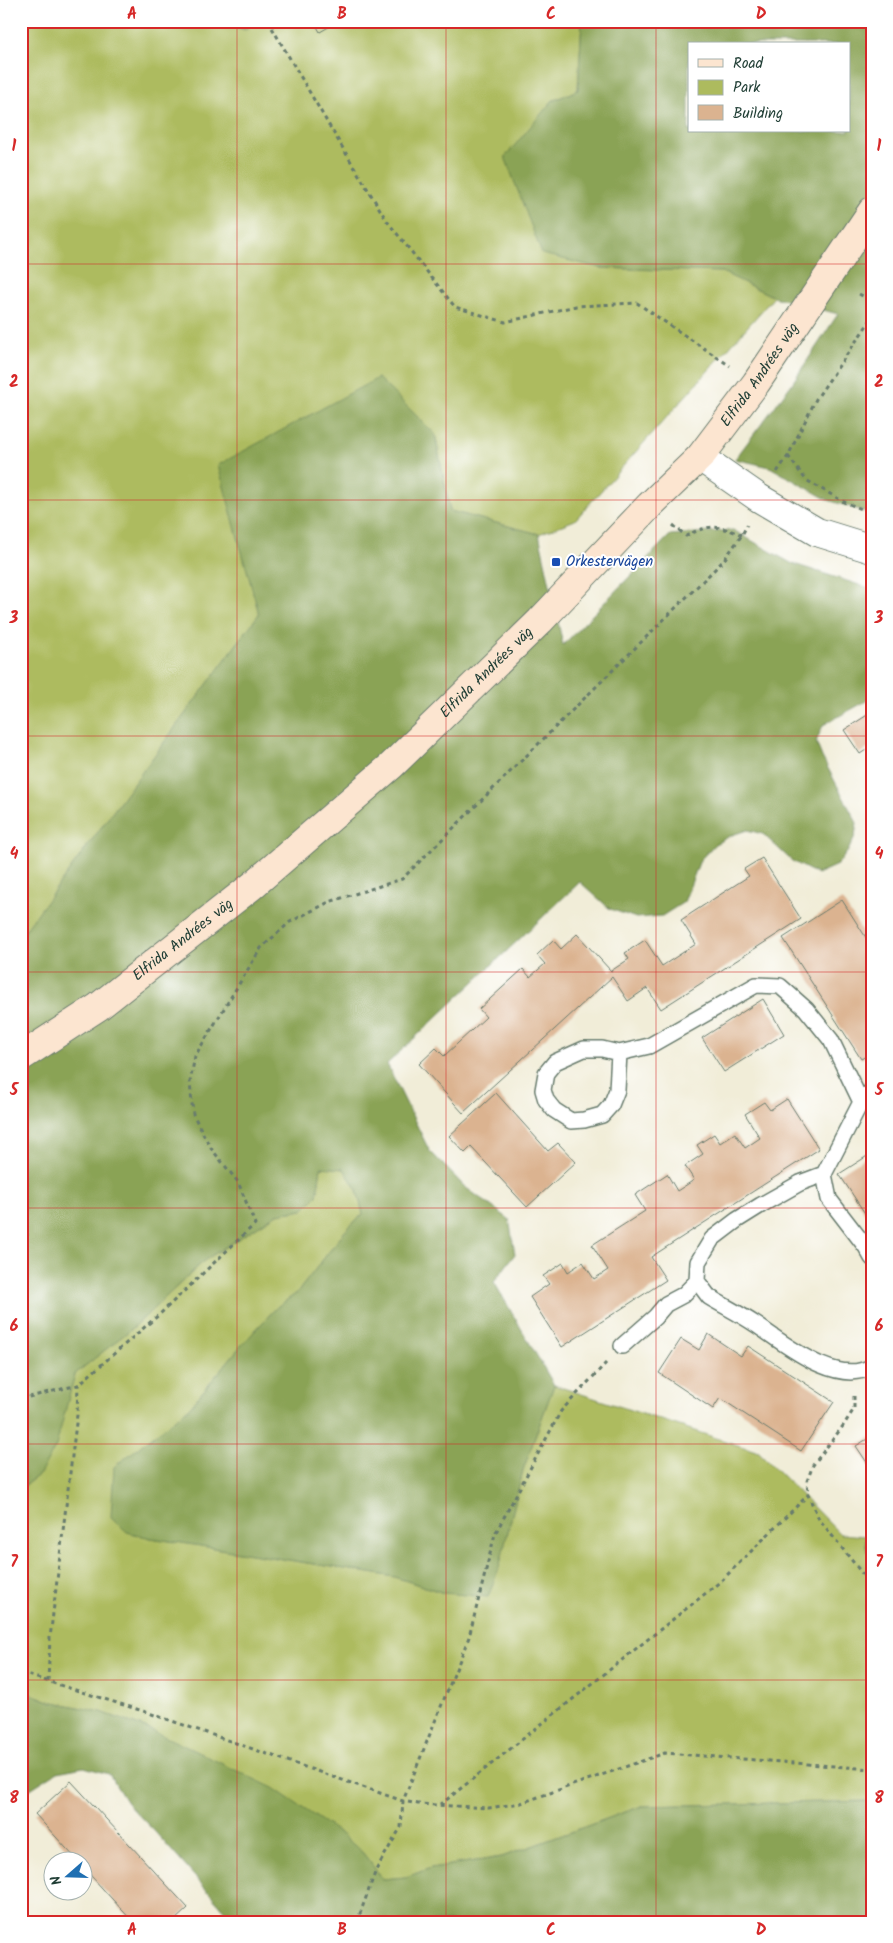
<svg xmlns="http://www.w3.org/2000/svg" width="893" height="1943" font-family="Kalam,sans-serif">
	<rect width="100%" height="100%" fill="#fff"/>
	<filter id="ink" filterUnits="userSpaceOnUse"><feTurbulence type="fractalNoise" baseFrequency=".02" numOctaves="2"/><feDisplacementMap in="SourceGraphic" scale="10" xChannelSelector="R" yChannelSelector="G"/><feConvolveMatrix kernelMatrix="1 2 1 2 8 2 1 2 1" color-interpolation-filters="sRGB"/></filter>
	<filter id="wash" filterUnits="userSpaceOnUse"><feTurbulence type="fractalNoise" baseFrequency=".0096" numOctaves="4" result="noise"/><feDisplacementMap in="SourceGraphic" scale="20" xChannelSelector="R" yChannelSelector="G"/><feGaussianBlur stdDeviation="1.12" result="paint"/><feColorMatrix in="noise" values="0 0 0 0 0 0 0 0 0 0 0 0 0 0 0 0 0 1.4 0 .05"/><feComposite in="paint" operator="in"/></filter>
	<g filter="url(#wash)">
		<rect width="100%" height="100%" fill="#f1edd8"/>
		<path fill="#adbb5e" stroke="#667c49" d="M21,21h198l26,9 7,-9h330l-4,69 -26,11 48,167 122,4 52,25 -199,223 -36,14 -89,-23 -15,-77 -216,31 40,149 -238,322z
			M321,1167l23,2 13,21 6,24 -17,16 -49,63 -20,14 -38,41 -49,59 -76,60 14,65 23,6 244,39 49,16 55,-25 24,-98 31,-85 205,67 81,82 26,2v11l6,13v241l-230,5 -140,51 -71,11 -25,9 -23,2 -21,-27 -211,-122 -50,-18 -52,-11 -28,-11v-202l19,-14 27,-71 8,-29 60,-48 70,-66 72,-46 26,-4 14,-14z"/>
		<path fill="#8aa355" stroke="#547044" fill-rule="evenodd" d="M219,21h33l-6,9z
			M582,21h290v493l-44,-14 -58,-33 -35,-8 56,-74 47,-71 -64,-17 -52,-25 -122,-4 -58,-14 -37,-97 47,-56 26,-11zM689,44h160v87h-160z
			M378,378l57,56 15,77 89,23 24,111 107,-110 63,-5 58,33 81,26v109l-49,27 -7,17 6,15 35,66 -2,13 -7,15 -11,14 -20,9 -25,-13 -29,-27 -16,-4 -15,5 -17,9 -15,16 -16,42 -22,14 -26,2 -26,-9 -30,-27 -193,182 42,86 36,37 44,32 6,35 -21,28 60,103 -31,85 -24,98 -11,29 -44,-4 -49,-16 -244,-39 -24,-6 -16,-15 3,-50 76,-60 49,-59 38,-41 20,-14 49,-63 17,-16 -6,-24 -13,-21 -23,-2 -4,29 -14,14 -26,4 -72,46 -70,66 -60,48 -19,72 -16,28 -19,14v-552l238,-322 -41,-149z
			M866,1536h6v24l-6,-13z
			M21,1690l28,11 52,11 50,18 122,58 68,46 21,18 21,27 23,-2 25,-9 71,-11 140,-51 230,-5v121h-637l-79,-89 -29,-30 -18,-29 -25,-7 -27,5 -36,23z"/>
		<g id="blocks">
			<path fill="#dbb390" d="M314,21h25l-19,11z
				M872,712v34l-12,8 -16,-24z
				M762,858l39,61 -140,90 -14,-21 -19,13 -16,-24 -149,136 -44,-49 17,-16 8,8 42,-39 -7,-8 44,-40 7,8 15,-13 -8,-9 16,-15 8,9 16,-15 34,37 18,-12 -4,-6 20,-13 17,26 34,-22 -15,-24 68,-44 -5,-7z
				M842,900l30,47v106l-11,6 -78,-121z
				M763,999l21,35 -60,38 -22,-34z
				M496,1093l52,58 10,-8 18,19 -49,45 -56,-60 -6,6 -16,-17z
				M787,1099l32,50 -168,108 15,23 -104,67 -32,-50 19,-13 -6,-8 20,-13 5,9 15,-10 11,17 14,-9 -16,-25 53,-34 -10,-16 32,-21 10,17 17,-11 -9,-14 18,-12 -6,-9 17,-11 6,9 15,-10 10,15 15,-10 -15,-24 19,-12 6,8z
				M872,1153v71l-33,-50z
				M708,1334l33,22 7,-10 86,56 -33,49 -81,-53 -7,11 -54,-36 22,-34 18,11z
				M872,1436v34l-16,-24z
				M71,1781l117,127 -15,14h-40l-51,-56v-6h-5l-42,-46z"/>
		</g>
	</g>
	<g filter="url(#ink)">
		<use href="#blocks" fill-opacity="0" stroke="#687b6d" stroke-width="1"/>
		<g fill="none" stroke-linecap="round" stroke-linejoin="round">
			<g stroke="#687b6d" stroke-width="18">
				<path id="lane" d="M619,1053l-2,37 -6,15 -9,10 -18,5 -13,1 -17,-11 -8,-10 -3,-10 3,-17 9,-11 29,-13h18l17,4 30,-7 107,-61 24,1 26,23 25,31 30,62
					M872,1090l-11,12 -37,72 5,25 37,48 6,11
					M697,1281l12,16c15,9 31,17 46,27 29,19 82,64 117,42
					M622,1346l33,-29 11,-13 17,-9 14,-14 1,-19 14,-23 25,-19 24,-15 39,-22 24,-9"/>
			</g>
			<g stroke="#687b6d" stroke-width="30">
				<path id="street" d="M700,457l59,41 58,34 55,17"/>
			</g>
			<g stroke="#687b6d" stroke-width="30">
				<g id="secondary">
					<path id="s1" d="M21,1057l77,-50 154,-121 139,-120 149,-145 110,-116 50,-48 56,-74 116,-172"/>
				</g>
			</g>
			<path stroke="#687b6d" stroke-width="3" stroke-dasharray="4 4" stroke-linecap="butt" d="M268,21l62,106 57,94 68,86 50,15 71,-16 61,-3 93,63
				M859,294l13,7
				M788,456l18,24 38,22 28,11
				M777,472l11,-16 28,-57 56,-81
				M673,525l13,11c23,-12 32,-11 56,-1
				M854,1396v13l-11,17 -30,39 -6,16 1,14 11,24 53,67
				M21,1399l57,-14 83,-72 94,-89 -17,-42 -28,-35 -17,-33 -3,-32 5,-26 66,-108 29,-26 39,-20 73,-23 322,-319 18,-25 5,-10
				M21,1673l125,39 257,89 15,3 71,4 32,-5 144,-50 207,16
				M48,1681l2,-43 27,-223 1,-30
				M440,1805l281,-224 87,-86
				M357,1922l19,-52 25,-43 2,-26 66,-164 26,-103 66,-123 45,-48"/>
			<use href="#lane" stroke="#fff" stroke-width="15"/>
			<use href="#street" stroke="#fff" stroke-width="28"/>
			<use href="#secondary" stroke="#fce5d0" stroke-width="28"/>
		</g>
	</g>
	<path fill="none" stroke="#d62828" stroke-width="1" stroke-opacity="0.55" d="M237,21v1901M446,21v1901M656,21v1901M21,264h851M21,500h851M21,736h851M21,972h851M21,1208h851M21,1444h851M21,1680h851"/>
	<rect fill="#1a4fb4" stroke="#fff" stroke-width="2" x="551" y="557" width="10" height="10" rx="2.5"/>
	<g text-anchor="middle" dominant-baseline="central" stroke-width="4" stroke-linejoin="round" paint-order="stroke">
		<g font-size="15" fill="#1f3d34" stroke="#fff">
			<text stroke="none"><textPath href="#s1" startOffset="1010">Elfrida Andrées väg</textPath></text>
			<text stroke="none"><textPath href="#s1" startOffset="605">Elfrida Andrées väg</textPath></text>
			<text stroke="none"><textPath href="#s1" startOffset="200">Elfrida Andrées väg</textPath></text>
		</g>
		<g font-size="15" fill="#164399" stroke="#fff" text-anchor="start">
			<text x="566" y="562">Orkestervägen</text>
		</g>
	</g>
	<rect width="893" height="1943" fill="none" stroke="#fff" stroke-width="55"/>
	<rect x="688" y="42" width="162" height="90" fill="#ffffff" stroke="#a5b1ae"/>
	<rect x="698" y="59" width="25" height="8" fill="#fce5d0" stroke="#a5b1ae"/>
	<text x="733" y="68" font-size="15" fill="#1f3d34">Road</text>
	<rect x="698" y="80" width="25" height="15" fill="#adbb5e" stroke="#a5b1ae"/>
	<text x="733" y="92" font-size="15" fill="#1f3d34">Park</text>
	<rect x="698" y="105" width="25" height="15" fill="#dbb390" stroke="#a5b1ae"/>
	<text x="733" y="118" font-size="15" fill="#1f3d34">Building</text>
	<g transform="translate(68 1876) rotate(250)"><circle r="24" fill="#ffffff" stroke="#a5b1ae"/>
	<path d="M0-4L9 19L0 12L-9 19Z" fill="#1f6fb2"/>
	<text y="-8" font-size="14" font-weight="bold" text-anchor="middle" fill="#1f3d34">N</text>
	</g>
	<rect x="28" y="28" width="838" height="1888" fill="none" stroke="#d62828" stroke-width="2"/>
	<g font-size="16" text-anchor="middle" font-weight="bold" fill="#d62828">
		<text x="132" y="19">A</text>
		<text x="342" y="19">B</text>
		<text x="551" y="19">C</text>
		<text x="761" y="19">D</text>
		<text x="14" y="151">1</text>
		<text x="879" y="151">1</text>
		<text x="14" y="387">2</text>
		<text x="879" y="387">2</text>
		<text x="14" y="623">3</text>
		<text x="879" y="623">3</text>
		<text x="14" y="859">4</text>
		<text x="879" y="859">4</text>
		<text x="14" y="1095">5</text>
		<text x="879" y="1095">5</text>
		<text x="14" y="1331">6</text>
		<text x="879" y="1331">6</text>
		<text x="14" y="1567">7</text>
		<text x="879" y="1567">7</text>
		<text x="14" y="1803">8</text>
		<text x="879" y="1803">8</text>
		<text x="132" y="1935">A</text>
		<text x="342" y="1935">B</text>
		<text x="551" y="1935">C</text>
		<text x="761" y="1935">D</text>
	</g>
</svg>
